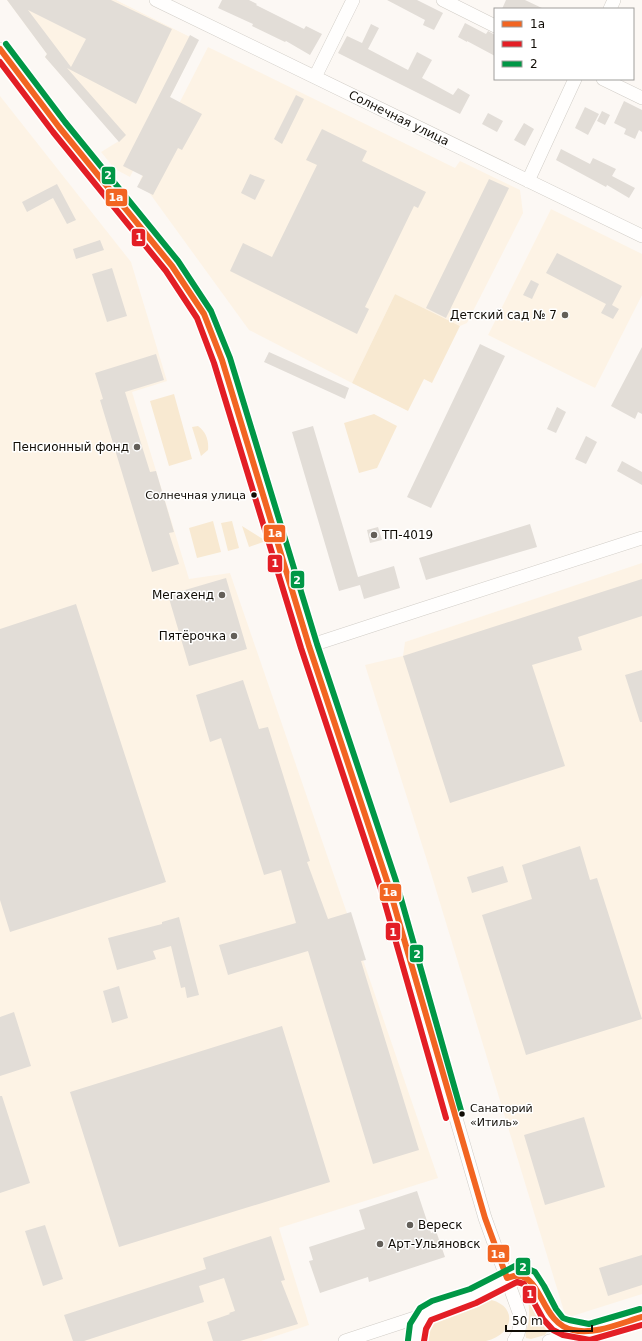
<svg xmlns="http://www.w3.org/2000/svg" width="642" height="1341" font-family="'DejaVu Sans',sans-serif">
	<rect width="100%" height="100%" fill="#fcf8f4"/>
	<path fill="#fdf3e5" d="M7,0h109l82,41 -68,136 -15,-8 -14,-17 18,-11 -74,-84 2,-3z
		M208,47l247,121 5,-7 60,29 3,23 -56,110 -7,3 -65,-32 -43,89 -103,-53 -109,-150z
		M0,96l131,166 36,119 -35,11 57,187 41,-6 208,605 -159,50 30,97 -48,16h-261z
		M551,209l91,45v41l-47,93 -107,-53z
		M642,563v731l-76,24 -136,-448 -65,-205 38,-9 2,-14z"/>
	<path fill="#f8e9d1" d="M395,294l65,32 -28,57 -8,-4 -16,32 -56,-28z
		M174,394l18,65 -23,7 -19,-65z
		M374,414l23,12 -20,42 -18,5 -15,-50z
		M198,426c8,6 11,14 10,24l-7,6 -9,-29z
		M213,521l8,31 -24,6 -8,-30z
		M232,521l7,27 -11,3 -7,-28z
		M242,526l24,15 -17,6z
		M526,1284l2,2 20,44 -3,5 -14,4 -5,-1c-2,-6 3,-13 3,-19 1,-10 -1,-22 -5,-31z
		M486,1299c32,4 30,35 0,42 -6,0 -13,0 -19,0 -14,0 -29,0 -43,0 -1,-11 2,-18 11,-25z"/>
	<path fill="#e2ddd7" fill-rule="evenodd" d="M7,0h104l61,29 -36,75 -69,-36 59,67 -7,7 -74,-85 2,-3zM28,10l58,29 -15,28z
		M222,0h27l8,4 -1,1 48,24 2,-3 16,8 -12,21 -24,-14 -1,1 -33,-16 1,-2 -35,-16z
		M387,0h30l26,13 -9,17 -11,-5 2,-5z
		M506,0h19l19,9h-42z
		M465,23l21,11 2,-3 7,4v21l-28,-15v1l-9,-5z
		M371,24l8,4 -11,21 40,21 9,-18 15,8 -10,18 31,17 5,-7 12,7 -10,19 -122,-61 9,-17 15,7z
		M190,35l9,5 -29,57 32,17 -20,36 -4,-2 -25,47 -16,-8 6,-11 -20,-10z
		M296,95l8,4 -22,45 -8,-5z
		M624,101l18,9v22l-3,-2 -4,9 -11,-5 2,-5 -12,-6z
		M585,107l14,7 -11,21 -13,-7z
		M602,111l8,4 -5,10 -8,-4z
		M488,113l15,8 -6,11 -15,-8z
		M524,123l10,6 -9,17 -11,-6z
		M322,129l45,22 -5,10 64,31 -8,16 -4,-2 -49,101 4,2 -12,25 -127,-63 13,-28 29,14 45,-92 -11,-5z
		M561,149l29,15 3,-6 23,11 -4,7 23,12 -6,10 -22,-13 -1,2 -50,-27z
		M250,174l15,6 -10,20 -14,-7z
		M489,179l20,9 -63,130 -20,-10z
		M57,184l19,36 -9,4 -14,-26 -26,14 -5,-10z
		M100,240l4,10 -28,9 -3,-10z
		M557,253l65,33 -10,19 7,4 -6,10 -12,-6 5,-9 -60,-31z
		M112,268l15,48 -20,6 -15,-48z
		M531,280l8,4 -7,15 -9,-4z
		M480,344l25,12 -74,152 -24,-11z
		M642,347v67l-4,-2 -3,7 -24,-13z
		M269,352l80,36 -4,11 -81,-37z
		M156,354l8,26 -39,12 25,80 6,-1 18,61 -5,1 10,31 -27,8 -52,-172 3,-1 -8,-26z
		M557,407l9,5 -10,21 -9,-4z
		M313,426l45,151 36,-11 6,22 -36,11 -4,-14 -21,6 -47,-159z
		M586,436l11,6 -11,22 -11,-5z
		M622,461l20,11v13l-25,-14z
		M530,524l7,23 -111,33 -7,-22z
		M378,527l4,13 -12,3 -3,-13z
		M226,578l21,71 -58,17 -21,-71z
		M642,579v37l-64,21 4,13 -50,15 33,101 -115,37 -47,-147z
		M76,604l90,278 -156,50 -10,-32v-271z
		M642,670v52h-2l-15,-47z
		M243,680l16,49 9,-2 42,134 -3,1 21,57 23,-7 15,48 -5,1 58,189 -46,14 -65,-213 -80,24 -9,-30 77,-22 -15,-53 -17,5 -43,-137 -11,4 -14,-47z
		M580,846l10,34 7,-2 45,141 -116,36 -44,-140 50,-16 -10,-34z
		M503,866l5,16 -36,11 -5,-16z
		M179,917l20,78 -12,3 -2,-11 -4,1 -10,-42 -18,5 3,8 -39,11 -9,-32 54,-14v-2z
		M119,986l9,32 -16,5 -9,-32z
		M14,1012l17,54 -31,10v-59z
		M282,1026l48,156 -211,65 -49,-155z
		M0,1096h2l28,87 -30,10z
		M584,1117l21,70 -60,18 -21,-70z
		M417,1191l14,42 5,-2 9,26 -76,25 -1,-5 -48,16 -11,-32 4,-1 -4,-13 56,-18 -6,-19z
		M45,1225l18,54 -20,7 -18,-55z
		M271,1236l14,44 -4,1 17,43 -58,17h-27l-6,-19 23,-8 -1,-1 6,-2 -11,-33 -25,8 5,16 -120,39h-11l-9,-26 142,-46 -3,-11z
		M642,1255v30l-34,11 -9,-28z"/>
	<g fill="none" stroke-linecap="round" stroke-linejoin="round">
		<g stroke="#d1cdc7" stroke-width="14">
			<path id="minor" d="M156,0l486,236
				M443,0l52,26
				M610,9l4,-9
				M0,49l59,78 113,139 32,48 6,14 12,32 87,286 79,238 97,334 35,97c0,10 0,18 -6,26
				M315,77l38,-77
				M603,79l39,19
				M528,181l47,-102
				M309,646l110,-36 223,-72
				M345,1341l79,-26c15,-11 34,-12 51,-20 12,-6 28,-19 41,-20 21,-3 26,37 41,48 9,7 21,7 32,9
				M416,1341l1,-12 7,-14
				M549,1341l40,-9 53,-15"/>
		</g>
		<use href="#minor" stroke="#fffefd" stroke-width="13"/>
		<g stroke="#fff" stroke-width="9">
			<path id="bus-1" d="M0,49l59,78 113,139 32,48 18,46 87,286 79,238 97,334 22,60c4,-1 8,-3 12,-2 23,2 23,48 54,54 22,5 48,-7 69,-13"/>
		</g>
		<g stroke="#fff" stroke-width="9">
			<path id="bus-2" d="M0,62l53,70 113,139 31,47 17,45 87,285 79,238 66,232
				M424,1341l2,-12 5,-9 45,-17 41,-21 7,2 19,35 10,11 10,5 27,5 52,-15"/>
		</g>
		<g stroke="#fff" stroke-width="9">
			<path id="bus-3" d="M6,44l59,78 113,139 33,50 19,47 87,286 79,237 66,233
				M408,1340l2,-16 10,-16 12,-7 38,-12 45,-23 9,1 11,5 9,14 12,23 7,9 6,2 20,4 51,-15"/>
		</g>
		<use href="#bus-1" stroke="#f26522" stroke-width="6"/>
		<use href="#bus-2" stroke="#e31e25" stroke-width="6"/>
		<use href="#bus-3" stroke="#009746" stroke-width="6"/>
	</g>
	<g fill="#635f59" stroke="#fff" stroke-width="1.5">
		<circle cx="565" cy="315" r="4"/>
		<circle cx="137" cy="447" r="4"/>
		<circle cx="374" cy="535" r="4"/>
		<circle cx="222" cy="595" r="4"/>
		<circle cx="234" cy="636" r="4"/>
		<circle cx="410" cy="1225" r="4"/>
		<circle cx="380" cy="1244" r="4"/>
	</g>
	<g fill="#100c05" stroke="#fff" stroke-width="1.5">
		<circle cx="254" cy="495" r="3.5"/>
		<circle cx="462" cy="1114" r="3.5"/>
	</g>
	<g text-anchor="middle" dominant-baseline="central" stroke-width="3" stroke-linejoin="round" paint-order="stroke">
		<g font-size="11" fill="#100c05" stroke="#fff" text-anchor="end">
			<text x="246" y="495">Солнечная улица</text>
			<text x="470" y="1108" text-anchor="start">Санаторий<tspan x="470" dy="14">«Итиль»</tspan></text>
		</g>
		<g font-size="12" fill="#100c05" stroke="#fff">
			<text transform="translate(399 118) rotate(26)">Солнечная улица</text>
		</g>
		<g font-size="12" fill="#100c05" stroke="#fff" text-anchor="end">
			<text x="557" y="315">Детский сад № 7</text>
			<text x="129" y="447">Пенсионный фонд</text>
			<text x="382" y="535" text-anchor="start">ТП-4019</text>
			<text x="214" y="595">Мегахенд</text>
			<text x="226" y="636">Пятёрочка</text>
			<text x="418" y="1225" text-anchor="start">Вереск</text>
			<text x="388" y="1244" text-anchor="start">Арт-Ульяновск</text>
		</g>
	</g>
	<g stroke="#fff" stroke-width="1.5">
		<rect x="101" y="166" width="15" height="19" rx="4" fill="#009746"/>
		<rect x="105" y="188" width="23" height="19" rx="4" fill="#f26522"/>
		<rect x="131" y="228" width="15" height="19" rx="4" fill="#e31e25"/>
		<rect x="263" y="524" width="23" height="19" rx="4" fill="#f26522"/>
		<rect x="267" y="554" width="16" height="19" rx="4" fill="#e31e25"/>
		<rect x="290" y="570" width="15" height="19" rx="4" fill="#009746"/>
		<rect x="379" y="883" width="23" height="19" rx="4" fill="#f26522"/>
		<rect x="385" y="922" width="16" height="19" rx="4" fill="#e31e25"/>
		<rect x="409" y="944" width="15" height="19" rx="4" fill="#009746"/>
		<rect x="487" y="1244" width="23" height="19" rx="4" fill="#f26522"/>
		<rect x="515" y="1257" width="16" height="19" rx="4" fill="#009746"/>
		<rect x="522" y="1285" width="15" height="19" rx="4" fill="#e31e25"/>
	</g>
	<g font-size="11" text-anchor="middle" font-weight="bold" fill="#fff">
		<text x="108" y="179">2</text>
		<text x="116" y="201">1а</text>
		<text x="139" y="241">1</text>
		<text x="275" y="537">1а</text>
		<text x="275" y="567">1</text>
		<text x="297" y="584">2</text>
		<text x="390" y="896">1а</text>
		<text x="393" y="936">1</text>
		<text x="417" y="958">2</text>
		<text x="498" y="1258">1а</text>
		<text x="523" y="1271">2</text>
		<text x="530" y="1298">1</text>
	</g>
	<rect x="494" y="8" width="140" height="72" fill="#ffffff" stroke="#9f9e9b"/>
	<rect x="502" y="21" width="20" height="6" fill="#f26522" stroke="#9f9e9b"/>
	<text x="530" y="28" font-size="12" fill="#100c05">1а</text>
	<rect x="502" y="41" width="20" height="6" fill="#e31e25" stroke="#9f9e9b"/>
	<text x="530" y="48" font-size="12" fill="#100c05">1</text>
	<rect x="502" y="61" width="20" height="6" fill="#009746" stroke="#9f9e9b"/>
	<text x="530" y="68" font-size="12" fill="#100c05">2</text>
	<path d="M506 1325v6h86v-6" fill="none" stroke="#100c05" stroke-width="2"/>
	<text x="512" y="1325" font-size="12" fill="#100c05" stroke="#ffffff" stroke-width="3" paint-order="stroke">50 m</text>
</svg>
